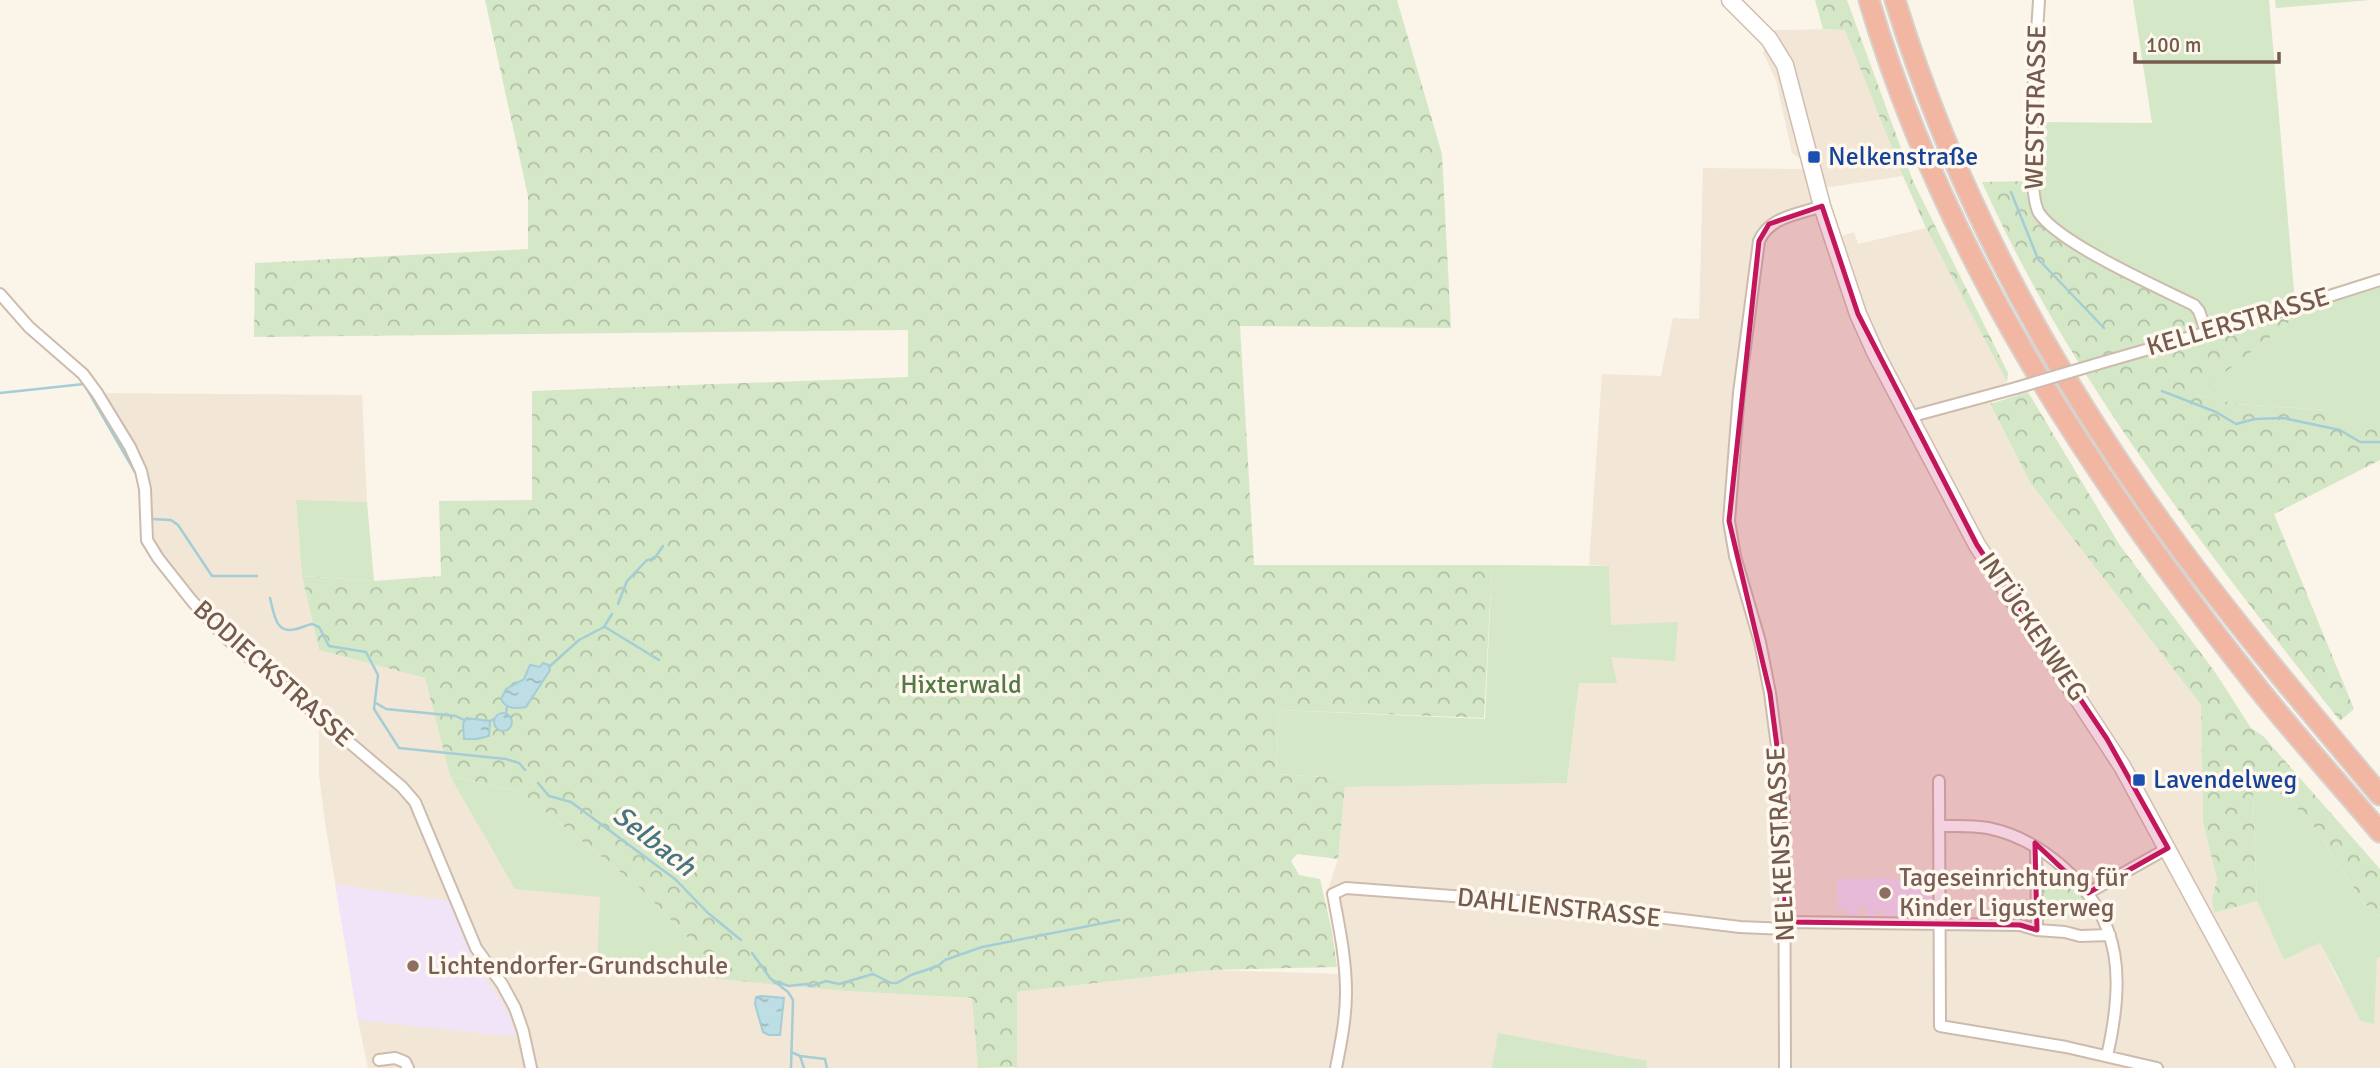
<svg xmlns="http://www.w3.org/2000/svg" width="2380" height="1068" font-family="Signika,sans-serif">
	<defs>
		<pattern id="forest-crowns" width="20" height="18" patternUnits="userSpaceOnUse" patternTransform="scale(1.75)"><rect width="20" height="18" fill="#d4e8c7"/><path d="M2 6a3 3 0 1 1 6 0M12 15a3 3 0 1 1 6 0" fill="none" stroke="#b1bfa4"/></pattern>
		<pattern id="water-ripples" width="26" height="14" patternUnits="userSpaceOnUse" patternTransform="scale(1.75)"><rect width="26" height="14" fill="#bddee4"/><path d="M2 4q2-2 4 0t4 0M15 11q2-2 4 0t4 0" fill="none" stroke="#9eb7bb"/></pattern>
	</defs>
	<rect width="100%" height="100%" fill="#fbf4e8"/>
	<path fill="#f2e6d7" d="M1845,29l58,147 -92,14 14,52 29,-10 4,12 68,-16 81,154 -17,23 41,79 170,221 2,117 14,57 -5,20 2,14 43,-12 27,59 36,-17 19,39 35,41v-34l3,-32h3v111h-1367l4,-2v-74l194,-22 130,4 -14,-81 11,-34 7,-72 222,-4 12,-100 32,-26 -2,-91 -20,-1 13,-191 59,2 12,-58 26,1 4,-151 100,1v-8l-11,-8 -16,-73 -13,-27 10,-23z
		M97,393l265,2 5,107 -71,-1 6,75 17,74 106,28 25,98 150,121 -2,67 247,27 128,7 5,70h-610l-10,-48 -34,-204 -5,-42v-55l-94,-82 -75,-91 -5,-57z"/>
	<path fill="#f1e4f8" d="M1893,878l1,2h40v29l-4,6 -6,2h-41v-7h-7v6h-9v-9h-8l-1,9 -9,1 -1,-7h-11v-31z
		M335,884l114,17 23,58 27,38 12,22 5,18 -158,-17z"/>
	<path fill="#d4e8c7" d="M2133,0h136l26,302 -88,26c-28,-20 -54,-43 -83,-62 -28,-18 -72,-30 -85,-63 -9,-24 -2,-56 -1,-81l114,1z
		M2275,0h96l-95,8z
		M2380,285v138h-37l-18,-13 -88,-6 -42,-9 98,-76 6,-10z
		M296,500l71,2 7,79 -72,-5z
		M1492,565l117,1 2,59 67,-3 -3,39 -64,-4 6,26h-38l-12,100 -222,4 -6,-9 -63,-4 3,-64 206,9z
		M2252,768l57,51 55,84 16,13v41l-3,1 -3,66 -13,-3 -41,-78 -36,17 -27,-59z
		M450,776l71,16 118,95 90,93 -132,-16 3,-67 -85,-8z
		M1498,1033l149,28 -1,7h-154z"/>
	<path fill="url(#forest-crowns)" d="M485,0h912l45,154 9,174 -211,-2 14,239h238l-8,153 -205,-8 -3,64 64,4 5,9 -7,72 -41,-5 -6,7 8,14 21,4 12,53 5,35 -126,3 -194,22v75l-39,1 -6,-70 -127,-7 -116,-11 -90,-93 -118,-95 -71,-16 -25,-98 -106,-28 -17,-74 72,5 67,-5 -2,-75 93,-1v-109l376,-14v-47l-654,7 1,-74 273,-14v-53z
		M1815,0h32l66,181 95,192 -1,9 -81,-154 -23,-52 -58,-146 -22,-1z
		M2028,181l13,41 151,84 12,28 95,-25 -6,10 -97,76 41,9 88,6 18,13h37v37l-106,54 80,195 -14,12c-133,-170 -270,-341 -358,-539z
		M2028,392l91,152 96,128 36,56 12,8 117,133v47l-16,-13 -55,-84 -57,-50 5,132 -43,12 -2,-14 5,-20 -14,-57 -2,-117 -170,-221 -41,-80z
		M2064,874l24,29 -6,7 -1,8h-38l-1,-34 10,-8z"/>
	<path fill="url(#water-ripples)" stroke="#a4cdd5" stroke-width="2" d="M543,663l6,2 1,5 -24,37c-10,2 -21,2 -25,-8l5,-10 18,-10 6,-14 10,2z
		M494 722a9 9 0 1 1 18 0a9 9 0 1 1-18 0Z
		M466,718l24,3 -1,15 -12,3h-13l-1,-15z
		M761,996l23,2 -4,37h-11l-6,-3 -8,-28 1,-7z"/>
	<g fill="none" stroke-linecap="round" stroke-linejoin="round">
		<path stroke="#a4cdd5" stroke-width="2.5" d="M2011,192l27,67 66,69
			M2162,391l54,21 20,12 19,-5 28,-1 57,12 20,12h20
			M0,393l84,-9 51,88
			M152,519l19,1 7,5 34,51h45
			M270,598c4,15 5,37 26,31 6,-1 10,-4 16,-5l7,3 10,19 37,6 12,23 -4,34 25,39 107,11 13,4 6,7
			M618,604l9,-23 20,-21 7,-1 9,-13
			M605,627l54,33
			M549,667l30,-27 25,-13 8,-13
			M376,703l10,6 70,7 8,4
			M506,713l1,-6
			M490,721l4,-2
			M538,783l11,13 22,6 104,77 33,34 33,27
			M752,953l18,25 18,14 5,8 -2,68
			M773,981l16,5 17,-2 6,2 14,-5 13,3 34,-10 18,9h6l14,-8 27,-9 7,-6 37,-13 137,-27
			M791,1052l9,4 4,12
			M800,1056l25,3 2,9"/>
		<g stroke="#cdbcae" stroke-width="14">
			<path id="street" d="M2039,0c-2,38 -15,188 0,213 21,31 119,74 155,92l5,6 7,20
				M0,294l29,33 54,47 14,19 33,54 11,24 4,18 2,51 11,18 34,43 33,36 177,150 13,15 61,146 26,36 13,24 8,23 8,37
				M2097,364l201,-58 82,-26
				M1909,417l107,-29
				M1939,781l1,245 126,21 91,21
				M1939,826c16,0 33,-1 49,2 29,6 54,20 76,40 60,54 60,114 43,188
				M2036,847l1,83
				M2088,893l80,-45
				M1785,922l235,3 17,5 28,2 15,4 30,-1
				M379,1060l16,-2 10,4 3,6
				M1336,1068c5,-25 10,-50 10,-76 0,-33 -7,-66 -13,-98l13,-6 187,14 207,25 45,2
				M1785,1068l-1,-268 -14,-107 -10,-51 -25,-86 -6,-35 10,-128 20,-152c11,-25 39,-26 63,-35"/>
		</g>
		<g stroke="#d1beaf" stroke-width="19">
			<path id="secondary" d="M1730,0l39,39 16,26 37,141 36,108 17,38 102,193 145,221 164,302"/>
		</g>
		<g stroke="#d8d1cd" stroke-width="23">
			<path id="highway" d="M1869,0c75,254 222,477 385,683 40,51 84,99 126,149
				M1895,0c61,198 162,382 285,548 63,85 132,166 200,247"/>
		</g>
		<use href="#street" stroke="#fff" stroke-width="10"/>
		<use href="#secondary" stroke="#fff" stroke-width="16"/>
		<use href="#highway" stroke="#f1b7a3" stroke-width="19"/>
		<g stroke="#cdbcae" stroke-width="14" stroke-linecap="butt">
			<path id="street-bridge" d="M2016,388l81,-24"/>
		</g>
		<use href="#street-bridge" stroke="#fff" stroke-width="10"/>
	</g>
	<path fill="#c2185b" fill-opacity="0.2" stroke="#c2185b" stroke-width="5" stroke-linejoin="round" d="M1822,206l36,108 119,231 130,194 61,109 -80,45 -53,-50 2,87 -17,-5 -235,-3 -1,-122 -14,-107 -41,-172 30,-280 10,-17z"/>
	<g fill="#1a4fb4" stroke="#fef8ee" stroke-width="2.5">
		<rect x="1807" y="150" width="14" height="14" rx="3.5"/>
		<rect x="2132" y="773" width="14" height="14" rx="3.5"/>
	</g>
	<g fill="#8d6e63" stroke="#fef8ee" stroke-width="2.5">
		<circle cx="1885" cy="893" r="7"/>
		<circle cx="413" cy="966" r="7"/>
	</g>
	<g text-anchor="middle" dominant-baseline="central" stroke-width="7" stroke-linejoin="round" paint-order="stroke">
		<g font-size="26" fill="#745b4d" stroke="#fef8ee">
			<text transform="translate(2036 107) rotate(-89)">WESTSTRASSE</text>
			<text transform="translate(2238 322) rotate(-16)">KELLERSTRASSE</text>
			<text transform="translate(2032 627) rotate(56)">INTÜCKENWEG</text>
			<text transform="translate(273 674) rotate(42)">BODIECKSTRASSE</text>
			<text transform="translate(1781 844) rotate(-93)">NELKENSTRASSE</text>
			<text transform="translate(1559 908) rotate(6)">DAHLIENSTRASSE</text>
		</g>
		<g font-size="26" fill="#164399" stroke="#fef8ee" text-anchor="start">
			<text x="1828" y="157">Nelkenstraße</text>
			<text x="2153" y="780">Lavendelweg</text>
		</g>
		<g font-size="26" fill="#547846" stroke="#fef8ee">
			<text x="961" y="685">Hixterwald</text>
		</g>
		<g font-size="26" fill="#785e54" stroke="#fef8ee" text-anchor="start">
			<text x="1899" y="878">Tageseinrichtung für<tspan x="1899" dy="30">Kinder Ligusterweg</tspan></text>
			<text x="427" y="966">Lichtendorfer-Grundschule</text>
		</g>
		<g font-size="28" font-style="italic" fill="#45757f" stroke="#fef8ee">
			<text transform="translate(654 841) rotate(38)">Selbach</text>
		</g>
	</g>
	<path d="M2135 52v10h144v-10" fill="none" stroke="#745b4d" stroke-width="3.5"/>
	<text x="2146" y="52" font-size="21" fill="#745b4d" stroke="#fef8ee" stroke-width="5" paint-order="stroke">100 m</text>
</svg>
